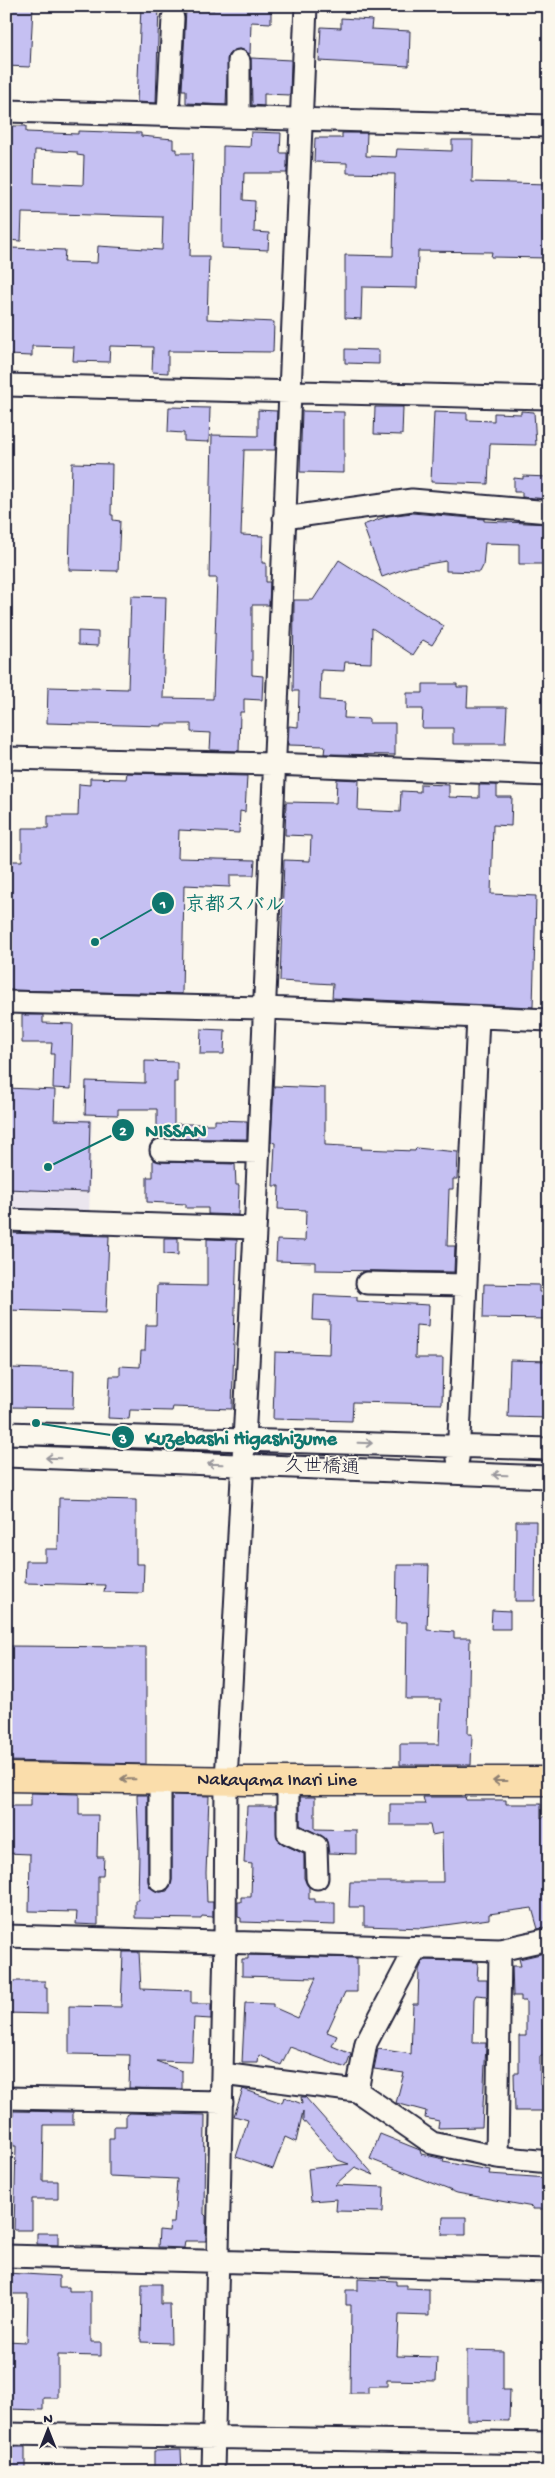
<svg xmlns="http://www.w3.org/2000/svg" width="555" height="2478" font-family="'Gochi Hand','Klee One',sans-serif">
	<rect width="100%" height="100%" fill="#fbf7ec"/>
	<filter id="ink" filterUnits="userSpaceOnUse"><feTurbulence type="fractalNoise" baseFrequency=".02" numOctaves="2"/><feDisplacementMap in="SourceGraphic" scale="10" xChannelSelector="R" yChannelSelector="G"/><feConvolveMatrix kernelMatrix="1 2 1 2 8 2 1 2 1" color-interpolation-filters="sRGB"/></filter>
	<g filter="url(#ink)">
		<path fill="#ebe6ee" d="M6,1117l86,2 -3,98 -83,-3z"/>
		<path fill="#c5c0f2" stroke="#22223b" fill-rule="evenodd" d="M6,6h27l-3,61 -24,-1z
			M141,6h18l-3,97 -19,-1z
			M214,6h57v17l-20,-1 -1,32 -11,-5 -11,6 -2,50 -40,-2v-13h-4l4,-81 28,1z
			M341,18l31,2 -1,9 39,2 -1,35 -90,-5 2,-34 20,1z
			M251,58l40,2 -1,35 -26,-1v12l-12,-1z
			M6,126h20v6l52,2v-3l63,2v3l32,3v10h4v4h16l-3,103h19l-2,63 67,3 -1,30 -105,-1v22l-16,-1 1,-25 -43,-1 -1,16 -36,-1 1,-14 -42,-1v10l-24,-1 3,-107 54,2 -1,12 33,1 1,-17 64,4 1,-33 -141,-4 -1,28 -15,-1zM35,150l42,2v3l7,1 -1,29 -49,-2z
			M251,132l30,1 -1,20h7v20h-43l-1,27 12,1 -1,31 15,1 -1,17 -46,-2 1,-102 27,1z
			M342,133h25l-1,23 30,1 1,-8 55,2v-11h21l-1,42 77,2v74l-58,-1 1,-5 -74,-1 -1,37 -55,-1 -1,32 -16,-1v-63l48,1 2,-82 -48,-1v-10l-33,-1 1,-24h27z
			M345,349l34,1v14l-34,-1z
			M169,407l41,1 -1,34 -25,-1v-8l-16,-1z
			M375,407h28l-1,28 -28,-1z
			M258,410l19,1 -2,39h-31l-3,85 22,1 -1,27h4v19h4l-1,23h-17v70l11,1 -1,24 -18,-1v13h-4l-1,39 -29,-1 1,-17 -20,-1v-8h-29v2l-115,-3 1,-36 80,2 3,-93 35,1 -3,101 50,1 4,-121h-8l3,-143 46,1z
			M302,411l42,1v61l-44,-1z
			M521,411l13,1 2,33 -46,-1 -2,40 -57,-2 3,-70 33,1v7l27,1v-8l27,1z
			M72,463l40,1 -1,51h2v5l7,1 -2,50 -49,-1z
			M523,476l26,1v22l-27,-2v-5h-8v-14l9,1z
			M412,513l72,6v2l65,3v40h-30v-20l-34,-1 -2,23 -3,6 -34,-1v-10l-36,6 -28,10 -19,-52 25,-9z
			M339,560l105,66 -12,19 -9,-5 -10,15 -41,-27 -1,35 -26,-1 -1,9 -23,-1 -1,30 25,2 -1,16 25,1v4h26v32l-71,-1 1,-8 -37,-1 1,-19 9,1 1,-36h-6l1,-91h19z
			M78,631l20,1v14l-20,-1z
			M423,684h34v3h11l-1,20h40l-2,37h-52v-16h-31l1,-19h-16v-16h16z
			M127,773l120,3 -2,36 -5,-1 -1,22 -60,-3 -1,28 77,2 -1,15h-24v12l-46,-2 -2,109 -176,-4v-129h16v-33h26v-12h30l1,-32 11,1v-7l36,1z
			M337,779l22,1 -1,30 42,2 1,-21 19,1v-8l29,1v12l30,1v-13h18v12h15l-1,29 -18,-1 -2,69 45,2 -3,111 -201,-9 1,-14 -53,-3 4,-121 26,1 1,-25 -26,-1 1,-33 50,1z
			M22,1015h21v8l30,1 -2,65 -18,-1 1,-34h-3l1,-11h-30z
			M201,1029l24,1 -1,24h-24z
			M145,1061l32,1v20h-3v42h41v-4l32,1v18h-90v-30h-39v6l-33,-1 1,-33 59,2z
			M274,1086l51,2v57l37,2 -1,2 54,2 1,-3 42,4 -1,27h-4v10h-4l-2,57h8l-1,26 -139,-2v-8l-39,-1 1,-21 28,1 1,-31 -28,-1 1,-23h-6l2,-43 -4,-1z
			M6,1088l49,2 -1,30 36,1 -2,71 -82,-3z
			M153,1159l8,3 74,2 1,21h3l-1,30 -30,-1v-6h-22v-4l-39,-2v-25h6z
			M6,1233l103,3 -3,77 -100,-3z
			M164,1238h14v17l-14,-1z
			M207,1239l30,1 -5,169 -59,-2 -1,4 -42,-1 -1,9 -21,-1 2,-42h10v-10l20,1 1,-16h4l1,-26h10l1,-40 50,1z
			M484,1284l55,1v7h10v27l-66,-1z
			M314,1295l43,2v4l72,4 -1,21 -12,-1 -1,33h28l-1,46 -89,-2 -1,19 -79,-2 2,-67 54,2 1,-33 -17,-1z
			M510,1360l39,1v57l-41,-1z
			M11,1368l63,2 -1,38 -63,-1z
			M59,1498l77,2v64h8l-1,29 -39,-1 1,-7 -80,-2 1,-22h19v-12h13z
			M516,1521h20l-1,80h-20z
			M397,1565h32l-2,65 27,2v6h16l-2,96h4l-1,31h-71v-21h39l2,-45h-35l1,-77h-11z
			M492,1610l18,1v18h-19z
			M6,1646l140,1v117l-140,-3z
			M31,1793l48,1v21h19l-1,42h7l-1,19h-5v49l-22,-1 1,-12 -48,-1 1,-57 -24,-1v-47h25z
			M137,1795h11v85l1,7 11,5 7,-1 5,-11v-85l37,1 -3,77 1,29h6v15l-11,-1 -1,3 -66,-1v-18h3l1,-47z
			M300,1797h15v32l41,1v24l-27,-1 -3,-14 -26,-14z
			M423,1797h42l1,3h40v4h35v14l8,-3v112l-11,2 -6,-21 -43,6v5l-66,9 -59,-2v-19h-15l1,-25h93l-1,-49 -10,2 -2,-10h-40v-21h35z
			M247,1806h29l1,33 6,5 21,10v24l5,9v12h6v3h20v23l-94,-3v-4l-3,-1v-15h3v-5h10l1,-33 -8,-1z
			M123,1952h16l2,37 50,2v13h20v15l-17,-1 -2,44 -36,-1 26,10v18l-53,-1 1,-33 -61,-1v-48l52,1z
			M549,1952l-1,41h-4v63h-4v29l9,-1v27h-34l-1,-38h5v-37h7v-35h-5v-5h-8l-1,-30h9l-2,-7z
			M248,1955l109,3v34h-12l-18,40 10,4 -5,10 19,8 -5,14 -56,-21 -9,18 -22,-10 -1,8h-16l3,-60 28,1v3l25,11 18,-40 -74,-2v-17h6z
			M427,1960l51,2 -1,18h10v16l-11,-1 -2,4 -1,44h13l-4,84 -44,1 1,-7 -14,-3 1,-7 -30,-8 8,-30 -30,-4 4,-20 33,5 2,-50h5l1,-34 4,-9z
			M6,1981h39v7h2v26l-41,-1z
			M243,2089l39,14 2,-6 18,7 -1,-7h4l69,78 -19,-8 -20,18 49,2 -1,25 -47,-1 1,-12 -26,2 -3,-32 41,-5 -11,-4 -35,-40v-9l-7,31 -11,-5 -12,32 -37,-12 12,-37 -14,-4z
			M13,2111l60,1v13h-29l-1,56h15v18h-26v31h-18l2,-84h-3z
			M129,2113l76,2 -1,99 2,2v25h-21l-1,7 -26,-1 1,-17 10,1 1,-8h4l3,-44 -68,-3v-38h5v-12h12v-11z
			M380,2134l40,16 1,4 23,5 -1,3 47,8 -1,4 60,4v31h-16v-2l-76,-14 -87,-34z
			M443,2217h23v18h-24z
			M37,2233h21v12l-21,-1z
			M6,2273l53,3v11h10v4h22v51h10v14l-43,-1v43h-15v12l-37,-1v-68l21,1 1,-48h-22z
			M358,2279l38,2v4h10v3l23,1v27l-30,-1 -2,41 40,1 -1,24 -49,-1v6h-19v7h-18l1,-88h-5v-15h12z
			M142,2284h19v20h9l1,39 -30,-1z
			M467,2350l36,1v39h7l-1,31 -42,-1z
			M6,2447h19v25h-19z
			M181,2450l1,22h-28v-21z"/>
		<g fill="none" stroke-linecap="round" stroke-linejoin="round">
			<g stroke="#22223b" stroke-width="25">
				<path id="minor" d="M6,111l543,15
					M168,114l5,-96
					M239,116v-55
					M6,385l543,13
					M284,518l128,-18 137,12
					M6,758l267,6 276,11
					M6,1002l259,6 284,12
					M161,1150l98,2
					M6,1220l249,8
					M367,1283l98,2
					M6,1433l543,16
					M6,1456l543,21
					M458,1459l20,-442
					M288,1781v52l28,13 1,32
					M160,1880v-100
					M6,1936l494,14 49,-11
					M222,2074l135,17 75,52 65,14 52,5
					M357,2091l9,-48 50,-95
					M6,2098l216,4
					M497,2157l3,-207
					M6,2256l543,14
					M6,2434l543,9
					M213,2472l12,-531 1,-160 30,-568 50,-1207"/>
			</g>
			<g stroke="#22223b" stroke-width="31">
				<g id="major">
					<path id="s1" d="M6,1777l241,4h302"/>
				</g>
			</g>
			<use href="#minor" stroke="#fbf7ec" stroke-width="21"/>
			<use href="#major" stroke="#faddab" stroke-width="28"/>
		</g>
		<defs><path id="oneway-shaft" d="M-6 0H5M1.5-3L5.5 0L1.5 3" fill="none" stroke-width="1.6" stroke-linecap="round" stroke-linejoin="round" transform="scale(1.25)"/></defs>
		<g stroke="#99979c">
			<use href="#oneway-shaft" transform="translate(365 1443) rotate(2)"/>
			<use href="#oneway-shaft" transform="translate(53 1458) rotate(-178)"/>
			<use href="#oneway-shaft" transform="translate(215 1464) rotate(-178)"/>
			<use href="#oneway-shaft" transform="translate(500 1475) rotate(-178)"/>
		</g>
		<g stroke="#8e8073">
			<use href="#oneway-shaft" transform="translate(128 1779) rotate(-179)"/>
			<use href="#oneway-shaft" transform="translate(500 1781) rotate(180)"/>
		</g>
	</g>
	<g text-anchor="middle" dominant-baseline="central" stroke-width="4" stroke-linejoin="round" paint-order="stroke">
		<g font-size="19" fill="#22223b" stroke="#fbf7ec">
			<text transform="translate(322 1468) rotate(2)">久世橋通</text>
			<text stroke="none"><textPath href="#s1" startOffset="271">Nakayama Inari Line</textPath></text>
		</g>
	</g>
	<path fill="none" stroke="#0f766e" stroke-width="2" d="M95 942L163 903M48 1167L123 1130M36 1423L123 1437"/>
	<g fill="#0f766e" stroke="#fbf7ec" stroke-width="2">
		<circle cx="95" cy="942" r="5"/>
		<circle cx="48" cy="1167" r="5"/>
		<circle cx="36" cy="1423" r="5"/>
		<circle cx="163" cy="903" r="12"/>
		<circle cx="123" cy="1130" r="12"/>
		<circle cx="123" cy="1437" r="12"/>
	</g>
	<g font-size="15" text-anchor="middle" font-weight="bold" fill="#fff">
		<text x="163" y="908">1</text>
		<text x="123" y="1135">2</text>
		<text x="123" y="1443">3</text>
	</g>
	<g font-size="20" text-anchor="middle" font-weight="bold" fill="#0f766e" stroke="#fbf7ec" stroke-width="4" stroke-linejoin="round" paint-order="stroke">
		<text x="235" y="910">京都スバル</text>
		<text x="176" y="1137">NISSAN</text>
		<text x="241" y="1444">Kuzebashi Higashizume</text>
	</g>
	<rect width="555" height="2478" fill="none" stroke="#fbf7ec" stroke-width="25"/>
	<rect x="12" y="12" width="530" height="2453" fill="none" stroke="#22223b" stroke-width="2" filter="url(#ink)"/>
	<g transform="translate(48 2430)" stroke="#fbf7ec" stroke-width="4" paint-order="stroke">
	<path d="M0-4L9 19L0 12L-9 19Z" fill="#22223b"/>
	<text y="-8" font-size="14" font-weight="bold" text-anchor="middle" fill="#22223b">N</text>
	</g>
</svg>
